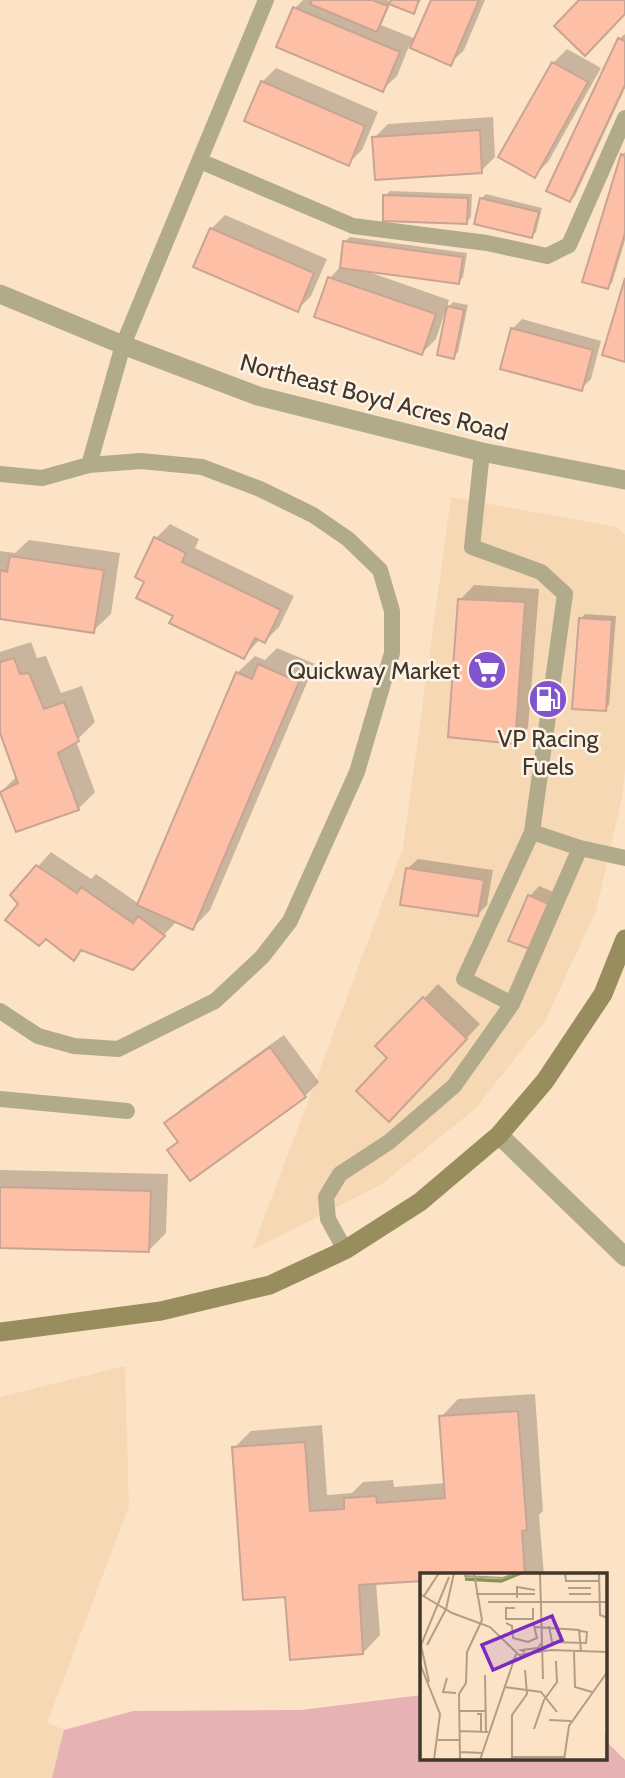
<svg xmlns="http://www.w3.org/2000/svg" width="625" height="1778" font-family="Cabin,sans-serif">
	<rect width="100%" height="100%" fill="#fce3c6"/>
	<path fill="#f6d8b5" d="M451,497l166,30 8,8v236l-3,26 -26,114 -51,110 -70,88 -93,75 -130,66 151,-402z
		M125,1366l4,140 -82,217 148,55h-195v-381z"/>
	<path fill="#e7b2b3" d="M422,1695v64h184v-18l19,19v18h-573l12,-48 69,-19 168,-1z"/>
	<path fill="#0003" d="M303,0h84l5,2 1,-2h28l-8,12 -22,-10 -10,23 35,14 17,-39h52l-21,50 -14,14 -41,-18 -12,30 -15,14 -87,-82z
		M625,34v54l-50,108 -5,4 -21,-10 70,-151z
		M567,49l34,19 -53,94 -14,14 19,-113z
		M276,68l102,44 -16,38 -14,14 -86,-82z
		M493,117l2,40 -14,14 -107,-33 14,-14z
		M625,152v88l-13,43 -5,4 15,-132z
		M390,191l82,3 -1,23 -4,5 -82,-26z
		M486,194l56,14 -6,24 -4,4 -50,-38z
		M225,215l102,44 -16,37 -14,14 -86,-81z
		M350,237l117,16 -4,24 -4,5 -93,-11 83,29 -3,10 7,-8 15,3 -10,47 -5,5 -5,-45h-3l-9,27 -14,14 -106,-37 14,-38 12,-13 3,-24z
		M522,319l79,22 -10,38 -10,10 -69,-60z
		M170,524l29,15 -4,9 99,48 -15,31 -14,14 -5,-2 -16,18 -69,-42 -29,-34 10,-43z
		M29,540l91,13 -9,61 -18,17 -93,-14v-66l15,2z
		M474,585l65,4 -11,139 -14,14 -54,-142z
		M585,614l31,2 -7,89 -4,5 -24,-92z
		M31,642l6,16 9,-2 15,37 21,-7 13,36 -19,19 19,51 -17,17 -76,-18 15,-15 -17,-48v-76z
		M277,648l38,16 -105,246 -17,18 -16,-7 -30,32 -64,-4 -9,10 -62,-64 39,-43 40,27 5,-5 43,30 98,-231 18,-17 10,4z
		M418,859l75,11 -6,35 -10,10 -69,-47z
		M539,886l19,8 -19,43 -9,-41z
		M438,984l42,40 -77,82 -13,-48 -12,-12z
		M284,1035l35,47 -14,14 -135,54 9,-10 -12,-17 14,-14z
		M0,1170l168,4 -2,59 -17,17 -149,-4z
		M535,1394l8,117 -4,4 5,60h-122v4l-46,3 4,53 -17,18 -76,-58 -53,-147 17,-17 71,-6 5,70 25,-2 11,-11 30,-2 1,7 52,-4 -5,-66 17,-18z"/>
	<path fill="#fdc0a6" stroke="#c8a495" stroke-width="2" d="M312,0h60l16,6 -11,26 -67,-28z
		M391,0h28l-5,14 -25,-10z
		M431,0h48l-28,66 -41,-18z
		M579,0h46v14l-40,42 -31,-30z
		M293,7l107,45 -17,40 -107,-45z
		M618,38l7,3v44l-55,117 -24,-11z
		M552,62l36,20 -53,96 -37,-21z
		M261,81l104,45 -16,40 -105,-45z
		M480,130l2,43 -107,7 -3,-43z
		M621,154l4,2v77l-17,56 -26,-7z
		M383,195l85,3 -1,26 -84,-3z
		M480,198l59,14 -7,26 -58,-14z
		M210,228l104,45 -16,39 -105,-45z
		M343,241l120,16 -4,27 -119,-16z
		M328,277l108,37 -14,41 -108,-38z
		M625,278v84l-23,-7z
		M447,306l17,4 -10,49 -17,-4z
		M511,328l82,22 -11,41 -82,-22z
		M154,537l32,16 -4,9 99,48 -16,33 -10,-5 -11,21 -75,-36 4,-7 -37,-18 8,-16 -9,-5z
		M10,556l94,14 -10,63 -94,-14v-49l7,2z
		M458,599l67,3 -10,142 -67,-7z
		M579,618l33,2 -6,91 -34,-2z
		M14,658l6,16 9,-1 15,36 20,-7 15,39 -21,12 21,57 -63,22 -16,-40 18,-9 -18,-50v-71z
		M258,664l41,18 -106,248 -56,-25 99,-233 16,7z
		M36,865l41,28 4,-6 52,36 5,-7 27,20 -32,34 -52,-20 -7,11 -28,-22 -7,7 -34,-26 13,-16 -8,-9z
		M406,868l78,12 -6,36 -78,-11z
		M528,895l21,9 -19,45 -22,-8z
		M423,997l44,42 -78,83 -33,-31 31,-33 -12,-12z
		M270,1047l36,50 -116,84 -23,-31 11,-8 -14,-19z
		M0,1187l151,4 -2,61 -149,-4z
		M518,1411l9,119 -5,1 3,44h-103v6l-63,4 4,69 -73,6 -5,-63 -42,3 -11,-153 73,-5 5,69 34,-2v-11l32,-2 1,7 68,-5 -6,-82z"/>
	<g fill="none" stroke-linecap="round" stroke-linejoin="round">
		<path stroke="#b2ab8b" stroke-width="16" d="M200,161l153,65 134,17 60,13 22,-11 56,-127
			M482,452l-10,95 69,25 24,22 -33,238 -68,147 48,25 68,-156
			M89,465l34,-120 143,-345
			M0,474l42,4 47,-13 52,-4 61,6 58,22 53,26 35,24 32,31 12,41v42l-35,119 -67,149 -28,36 -47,44 -97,48 -44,-3 -36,-10 -38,-25
			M532,832l48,16 45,10
			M0,1099l127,12
			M345,1250l-17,-31 -2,-22 14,-23 49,-32 65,-56 58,-82"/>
		<path stroke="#b2ab8b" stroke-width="19" d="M0,294l123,51 135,51 224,56 143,28
			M499,1135l126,122"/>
		<path stroke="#988d5d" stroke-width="19" d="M0,1332l161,-21 109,-26 75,-35 75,-48 79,-67 46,-54 58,-87 22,-55"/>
	</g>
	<defs>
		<g id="supermarket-disc" transform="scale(2.0125)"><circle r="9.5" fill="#8154cd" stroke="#fdf3e7"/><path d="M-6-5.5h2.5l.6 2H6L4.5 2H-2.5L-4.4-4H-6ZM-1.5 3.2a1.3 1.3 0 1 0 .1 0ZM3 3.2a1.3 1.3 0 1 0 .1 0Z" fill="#fff"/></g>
		<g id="fuel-disc" transform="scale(2.0125)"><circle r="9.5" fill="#8154cd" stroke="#fdf3e7"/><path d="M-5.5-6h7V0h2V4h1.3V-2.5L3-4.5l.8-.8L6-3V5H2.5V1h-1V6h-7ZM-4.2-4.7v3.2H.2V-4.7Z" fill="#fff"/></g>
	</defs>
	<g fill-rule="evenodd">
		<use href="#supermarket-disc" x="487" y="670"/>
		<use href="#fuel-disc" x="548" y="699"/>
	</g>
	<g text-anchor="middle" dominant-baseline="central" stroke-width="5" stroke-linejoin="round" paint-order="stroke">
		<g font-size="24" fill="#41372b" stroke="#fdf3e7">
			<text transform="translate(374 397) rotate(15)">Northeast Boyd Acres Road</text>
		</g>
		<g font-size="24" fill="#41372b" stroke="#fdf3e7" text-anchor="end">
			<text x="460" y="670">Quickway Market</text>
			<text x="548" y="738" text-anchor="middle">VP Racing<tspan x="548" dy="28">Fuels</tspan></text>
		</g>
	</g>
	<g transform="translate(420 1573)">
		<rect width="187" height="187" fill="#fce3c6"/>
		<path fill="none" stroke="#829953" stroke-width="3.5" d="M45,6l36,2 20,-8"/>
		<path fill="none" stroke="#b19e88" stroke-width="2" d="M120,0l3,106M145,0l1,8h33M179,0l1,42 8,3M44,3l39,2 13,-5M148,15h23M0,21l32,19 38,14 29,28 32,-5 57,2M56,21h59M149,21h22M4,23l15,-23M97,25v-11l18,3M68,29h120M95,35h-9v11h27v-11M26,36l8,-36M86,50l6,3 1,12 15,4 9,-4 -4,-16M129,53l3,16 34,1 1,-11 -7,-1M115,54l44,3 2,21M7,72l19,-36M154,78l1,36 17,5M105,79l-4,-2 17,-2 4,-6M0,91l20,50 -6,46M65,102l1,56M27,105l-4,14 13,1M9,109l-8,-37 28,-68M84,114l37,5 16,20M40,138h26M57,141h4v17M129,147l22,1M114,156l10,-29 13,-18 -1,-21M40,158l28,1M18,167h22M40,179l23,1M92,184h52M40,187l-1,-66 7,-11 1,-31 15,-32 -8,-47M60,187l36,-106M92,187v-45l15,-21 -2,-24M144,187l5,-34 39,-55M186,187v-27"/>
		<path fill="#7b2cbf" fill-opacity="0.15" stroke="#7b2cbf" stroke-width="3.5" d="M132,43l10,24 -69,30 -11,-25z"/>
		<rect width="187" height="187" fill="none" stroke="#41372b" stroke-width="3.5"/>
	</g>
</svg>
